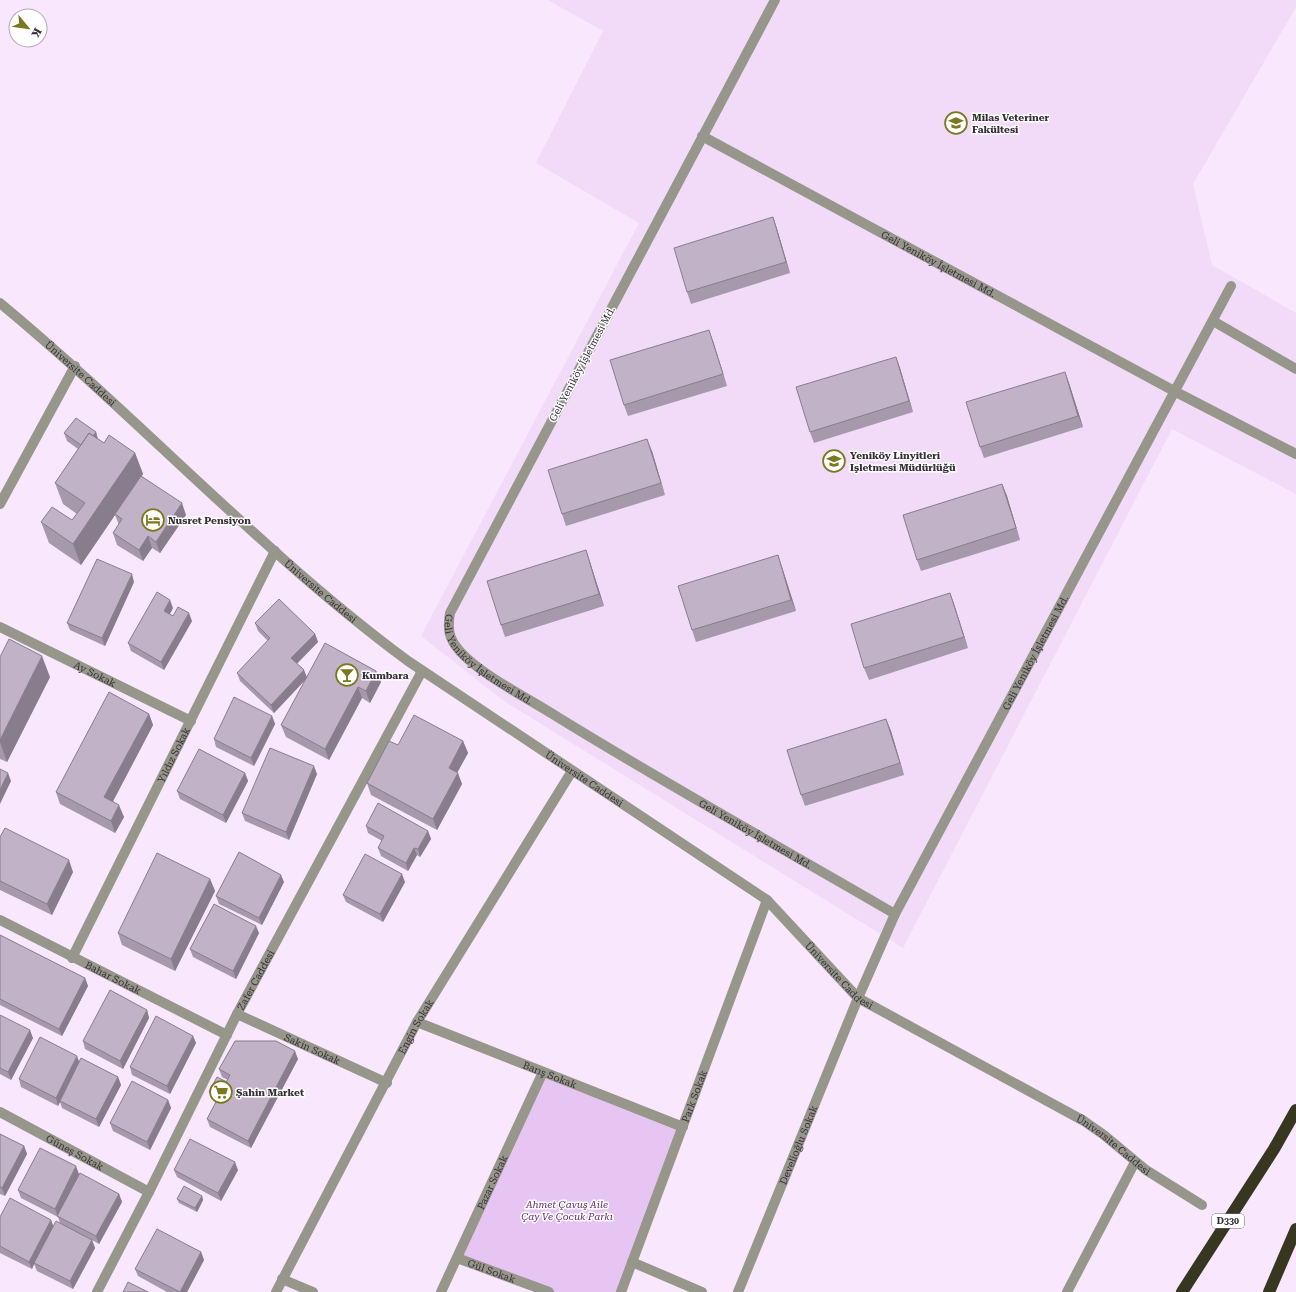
<svg xmlns="http://www.w3.org/2000/svg" width="1296" height="1292" font-family="'Roboto Serif',serif">
	<rect width="100%" height="100%" fill="#f8e7fd"/>
	<path fill="#f1dbf8" d="M548,0h748v7l-103,177 19,81 84,48v181l-124,-65 -269,519 -399,-247 -83,-65 218,-413 -103,-60 67,-132z"/>
	<path fill="#e7c5f2" d="M543,1072l140,55 -62,165h-72l-92,-34z"/>
	<g fill="none" stroke-linecap="round" stroke-linejoin="round">
		<g stroke="#96968b" stroke-width="10">
			<path id="s1" d="M775,0l-325,613c-2,12 -2,22 5,32 17,25 69,51 96,68 113,70 229,134 344,201"/>
			<path id="s2" d="M702,136l474,256 120,62"/>
			<path id="s3" d="M0,303c139,115 262,250 408,358l359,239 91,98 226,123 20,14 42,35 56,35"/>
			<path d="M1213,321l83,48"/>
			<path d="M0,504l75,-138"/>
			<path id="s4" d="M0,627l191,94"/>
			<path id="s5" d="M0,920l227,115"/>
			<path id="s6" d="M72,958l203,-407"/>
			<path id="s7" d="M237,1014l150,69"/>
			<path id="s8" d="M417,1022l266,105"/>
			<path id="s9" d="M0,1112l149,80"/>
			<path id="s10" d="M457,1258l92,34"/>
			<path d="M632,1262l70,30"/>
			<path d="M282,1279l31,13"/>
			<path id="s11" d="M97,1292l52,-100 88,-178 185,-343"/>
			<path id="s12" d="M276,1292l141,-270 155,-251"/>
			<path id="s13" d="M441,1292l102,-220"/>
			<path id="s14" d="M621,1292l146,-392"/>
			<path id="s15" d="M738,1292l120,-294 37,-84 336,-628"/>
			<path d="M1067,1292l68,-130"/>
		</g>
		<path stroke="#373621" stroke-width="12" d="M1182,1292l92,-143 22,-39
			M1269,1292l27,-63"/>
	</g>
	<path fill="#a799ac" d="M773,217l4,12 13,44 -99,31 -4,-12z
		M713,341l14,45 -99,30 -4,-11z
		M896,357l4,11 13,44 -99,31 -4,-11z
		M1065,372l4,11 14,44 -99,31 -4,-11z
		M96,432l2,7 6,4 31,10 8,21 -2,2 45,39 -26,38 -8,-5 -9,13 -26,-16 -4,-12 6,-8 -4,-10 -34,50 -32,-22 -8,-21 31,-2 5,-6 -14,-10 -8,-21 23,-34 -11,-8 -3,-8z
		M652,451l13,44 -99,31 -4,-12z
		M1002,484l5,12 13,44 -99,31 -4,-11z
		M586,550l4,12 14,44 -99,31 -4,-12z
		M778,555l4,12 14,44 -100,31 -4,-12z
		M134,582l-29,64 -35,-16 -3,-7z
		M950,593l4,11 14,44 -99,32 -5,-12z
		M173,608l-3,6 3,2 19,5 -28,49 -33,-19 -3,-8z
		M255,623l60,11 3,8 -21,22 7,6 3,8 69,-7 5,11 -11,21 -8,-5 -33,62 -43,-23 -5,-12 26,-47 -33,35 -34,-32 -3,-8 31,-32 -10,-10z
		M0,657l50,20 -43,85 -7,-3z
		M149,714l4,11 -40,76 11,16 -9,16 -55,-29 -4,-12z
		M272,716l3,8 -21,42 -38,-19 -2,-8z
		M886,719l5,12 13,44 -99,31 -4,-11z
		M463,741l5,12 -11,20 5,11 -25,46 -66,-35 -4,-12 31,-38z
		M245,773l3,8 -22,42 -46,-24 -3,-8z
		M317,774l-28,66 -44,-19 -3,-8z
		M366,826l62,5 3,8 -11,18 -3,-2 -9,16 -27,-15 -3,-8 4,-7 -14,-8z
		M0,837l73,35 -21,43 -52,-25z
		M210,879l5,12 -40,80 -53,-26 -4,-12z
		M284,882l-22,43 -43,-21 -3,-8z
		M405,882l-22,40 -37,-20 -3,-7z
		M259,933l-23,46 -43,-22 -3,-8z
		M0,935l85,43 3,8 -26,50 -62,-31z
		M147,1010l2,8 -26,51 -38,-20 -2,-8z
		M0,1015l33,23 -22,42 -11,-6z
		M193,1036l3,7 -26,51 -38,-19 -2,-8z
		M298,1059l-47,89 -41,-21 -3,-8 11,-20 -7,-3 -2,-4 18,-10 1,-2 -6,-3 -3,-8z
		M79,1063l39,14 3,8 -22,42 -37,-19 -2,-6 -2,4 -37,-19 -2,-8z
		M168,1100l3,8 -21,42 -37,-19 -3,-8z
		M0,1134l24,12 3,8 -22,42 -5,-2z
		M174,1170h64l-17,31 -44,-24z
		M79,1174l40,20 3,8 -23,42 -7,-4 3,8 -22,41 -36,-18 -3,-7 -2,5 -32,-16v-36l51,3 2,6 7,-3 -2,-6 -37,-19 -3,-8z
		M202,1196l1,4 -6,12 -18,-9 -2,-4z
		M201,1252l3,8 -17,32h-20l-29,-16 -3,-7z"/>
	<path fill="#887d8c" d="M773,217l4,12 13,44 -4,-11z
		M709,330l4,11 14,45 -4,-12z
		M896,357l4,11 13,44 -4,-11z
		M1065,372l4,11 14,44 -5,-11z
		M96,432l2,8 -14,7z
		M647,439l5,12 13,44 -4,-12z
		M135,453l8,21 -62,91 -8,-21z
		M1002,484l5,12 13,44 -4,-12z
		M182,503l4,12 -26,38 -4,-11z
		M148,536l4,12 -9,13 -4,-11z
		M586,550l4,12 14,44 -5,-12z
		M778,555l4,12 14,44 -5,-11z
		M132,574l2,8 -29,64 -3,-8z
		M950,593l4,11 14,44 -4,-11z
		M170,600l3,8 -6,11 -3,-8z
		M189,613l3,8 -28,49 -3,-8z
		M315,634l3,8 -24,24 -3,-8z
		M42,656l8,21 -43,85 -7,-20v-2z
		M304,670l3,8 -33,35 -3,-8z
		M376,671l5,11 -11,21 -4,-12z
		M358,687l4,11 -33,62 -4,-11z
		M149,714l4,11 -44,84 -5,-12z
		M272,716l3,8 -21,42 -3,-8z
		M886,719l5,12 13,44 -4,-12z
		M463,741l5,12 -15,27 -4,-12z
		M314,766l3,8 -28,66 -3,-8z
		M8,773l3,8 -11,23v-14z
		M245,773l3,8 -22,42 -3,-8z
		M458,773l4,11 -25,46 -4,-11z
		M119,805l5,12 -9,16 -4,-12z
		M428,831l3,8 -11,18 -2,-8z
		M414,848l3,7 -9,16 -2,-8z
		M69,860l4,12 -21,43 -5,-11z
		M402,874l3,8 -22,40 -3,-8z
		M281,875l3,7 -22,43 -3,-7z
		M210,879l5,12 -40,80 -4,-12z
		M256,926l3,7 -23,46 -3,-8z
		M85,978l3,8 -26,50 -3,-7z
		M147,1010l2,8 -26,51 -3,-8z
		M30,1030l3,8 -22,42 -3,-8z
		M193,1036l3,7 -26,51 -3,-8z
		M295,1051l3,8 -47,89 -3,-7z
		M77,1056l3,8 -20,37v1l-2,4 -2,-8z
		M118,1077l3,8 -22,42 -3,-8z
		M168,1100l3,8 -21,42 -3,-8z
		M24,1146l3,8 -22,42 -3,-8z
		M235,1162l3,8 -17,31 -3,-8z
		M76,1166l3,8 -21,43 -3,-8z
		M119,1194l3,8 -23,42 -3,-8z
		M202,1196l1,4 -6,12 -2,-4z
		M51,1220l3,8 -20,35v1l-2,5 -3,-7z
		M92,1240l3,8 -22,41 -3,-8z
		M201,1252l3,8 -17,32h-7z"/>
	<path fill="#c2b2c8" stroke="#887d8c" d="M773,217l13,45 -99,30 -13,-44z
		M709,330l14,44 -99,31 -14,-45z
		M896,357l13,44 -99,31 -14,-45z
		M1065,372l13,44 -98,31 -14,-45z
		M76,418l20,14 -3,4 -4,-3 -8,12 -17,-12z
		M89,433l15,10 5,-8 26,18 -62,91 -32,-22 11,-15 20,13 13,-17 -30,-20z
		M647,439l14,44 -99,31 -14,-44z
		M141,476l41,27 -26,39 -8,-6 -9,14 -26,-17 9,-14 -7,-5z
		M1002,484l14,44 -99,32 -14,-45z
		M586,550l13,44 -98,31 -14,-44z
		M778,555l13,45 -99,30 -14,-44z
		M97,559l35,15 -30,64 -35,-15z
		M157,592l13,8 -6,11 9,5 5,-9 11,6 -28,49 -33,-19z
		M950,593l14,44 -100,31 -13,-44z
		M279,599l36,35 -24,24 13,12 -33,35 -34,-32 33,-35 -15,-15z
		M9,639l33,17 -42,84v-83z
		M325,643l51,28 -10,20 -8,-4 -33,62 -44,-24z
		M109,692l40,22 -45,83 15,8 -8,16 -55,-29z
		M234,697l38,19 -21,42 -37,-19z
		M414,715l49,26 -14,27 9,5 -25,46 -66,-36 22,-42 9,4z
		M886,719l14,44 -99,32 -14,-45z
		M270,748l44,18 -28,66 -44,-19z
		M199,749l46,24 -22,42 -46,-24z
		M0,769l8,4 -8,17z
		M378,803l50,28 -10,18 -4,-1 -8,15 -28,-15 6,-12 -18,-10z
		M5,828l64,32 -22,44 -47,-23v-44z
		M239,852l42,23 -22,43 -43,-22z
		M157,853l53,26 -39,80 -53,-26z
		M365,854l37,20 -22,40 -37,-19z
		M214,904l42,22 -23,45 -43,-22z
		M0,935l85,43 -26,51 -59,-30z
		M110,990l37,20 -27,51 -37,-20z
		M0,1015l30,15 -22,42 -8,-4z
		M156,1016l37,20 -26,50 -37,-19z
		M40,1037l37,19 -21,42 -37,-19z
		M235,1041h41l19,10 -47,90 -41,-22 23,-44 -11,-6z
		M81,1058l37,19 -22,42 -36,-18z
		M217,1077l10,5 -8,15 -10,-5z
		M132,1081l36,19 -21,42 -37,-19z
		M0,1134l24,12 -22,42 -2,-1z
		M190,1139l45,23 -17,31 -44,-23z
		M40,1148l36,18 -21,43 -37,-19z
		M80,1173l39,21 -23,42 -39,-20z
		M184,1186l18,10 -7,12 -18,-9z
		M10,1198l41,22 -22,42 -29,-16v-29z
		M56,1221l36,19 -22,41 -36,-18z
		M157,1229l44,23 -21,40 -45,-23z
		M128,1282l20,10h-25z"/>
	<defs>
		<g id="school-ring" transform="scale(1.15)"><circle r="9.5" fill="#fff" stroke="#7b771c" stroke-width="1.5"/><path d="M0-5L7-2L0 1L-7-2ZM-4 1L0 2.5L4 1V4Q0 6-4 4Z" fill="#7b771c"/></g>
		<g id="hotel-ring" transform="scale(1.15)"><circle r="9.5" fill="#fff" stroke="#7b771c" stroke-width="1.5"/><path d="M-6-4.5h1.5V1H6V5H4.5V3h-9V5H-6ZM-4 0a1.8 1.8 0 1 1 3.6 0ZM.5 0V-2.5h3Q6-2.5 6 0Z" fill="#7b771c"/></g>
		<g id="bar-ring" transform="scale(1.15)"><circle r="9.5" fill="#fff" stroke="#7b771c" stroke-width="1.5"/><path d="M-6-5H6L.8 .8V4.5H3.5V6h-7V4.5H-.8V.8Z" fill="#7b771c"/></g>
		<g id="supermarket-ring" transform="scale(1.15)"><circle r="9.5" fill="#fff" stroke="#7b771c" stroke-width="1.5"/><path d="M-6-5.5h2.5l.6 2H6L4.5 2H-2.5L-4.4-4H-6ZM-1.5 3.2a1.3 1.3 0 1 0 .1 0ZM3 3.2a1.3 1.3 0 1 0 .1 0Z" fill="#7b771c"/></g>
	</defs>
	<g fill-rule="evenodd">
		<use href="#school-ring" x="956" y="123"/>
		<use href="#school-ring" x="834" y="461"/>
		<use href="#hotel-ring" x="153" y="520"/>
		<use href="#bar-ring" x="347" y="675"/>
		<use href="#supermarket-ring" x="221" y="1092"/>
	</g>
	<g text-anchor="middle" dominant-baseline="central" stroke-width="3" stroke-linejoin="round" paint-order="stroke">
		<rect fill="#fff" stroke="#726d73" stroke-width="1" x="1212" y="1214" width="32" height="14" rx="3"/>
		<g font-size="9" font-weight="bold" fill="#352e37">
			<text x="1228" y="1221">D330</text>
		</g>
		<g font-size="10" font-weight="bold" fill="#352e37" stroke="#fff" text-anchor="start">
			<text x="972" y="117">Milas Veteriner<tspan x="972" dy="12">Fakültesi</tspan></text>
			<text x="850" y="455">Yeniköy Linyitleri<tspan x="850" dy="12">Işletmesi Müdürlüğü</tspan></text>
			<text x="168" y="520">Nusret Pensiyon</text>
			<text x="362" y="675">Kumbara</text>
			<text x="236" y="1092">Şahin Market</text>
		</g>
		<g font-size="10" fill="#352e37" stroke="#fff">
			<text stroke="none"><textPath href="#s2" startOffset="269">Geli Yeniköy İşletmesi Md.</textPath></text>
			<text transform="translate(582 364) rotate(-62)">Geli Yeniköy İşletmesi Md.</text>
			<text stroke="none"><textPath href="#s3" startOffset="107">Üniversite Caddesi</textPath></text>
			<text stroke="none"><textPath href="#s3" startOffset="431">Üniversite Caddesi</textPath></text>
			<text stroke="none"><textPath href="#s15" startOffset="706">Geli Yeniköy İşletmesi Md.</textPath></text>
			<text stroke="none"><textPath href="#s1" startOffset="759">Geli Yeniköy İşletmesi Md.</textPath></text>
			<text stroke="none"><textPath href="#s4" startOffset="106">Ay Sokak</textPath></text>
			<text stroke="none"><textPath href="#s6" startOffset="227">Yıldız Sokak</textPath></text>
			<text stroke="none"><textPath href="#s3" startOffset="755">Üniversite Caddesi</textPath></text>
			<text stroke="none"><textPath href="#s1" startOffset="1083">Geli Yeniköy İşletmesi Md.</textPath></text>
			<text stroke="none"><textPath href="#s3" startOffset="1079">Üniversite Caddesi</textPath></text>
			<text stroke="none"><textPath href="#s5" startOffset="127">Bahar Sokak</textPath></text>
			<text stroke="none"><textPath href="#s11" startOffset="350">Zafer Caddesi</textPath></text>
			<text stroke="none"><textPath href="#s12" startOffset="300">Engin Sokak</textPath></text>
			<text stroke="none"><textPath href="#s7" startOffset="83">Sakin Sokak</textPath></text>
			<text stroke="none"><textPath href="#s8" startOffset="143">Barış Sokak</textPath></text>
			<text stroke="none"><textPath href="#s14" startOffset="209">Park Sokak</textPath></text>
			<text stroke="none"><textPath href="#s15" startOffset="159">Develioğlu Sokak</textPath></text>
			<text stroke="none"><textPath href="#s3" startOffset="1403">Üniversite Caddesi</textPath></text>
			<text stroke="none"><textPath href="#s9" startOffset="85">Güneş Sokak</textPath></text>
			<text stroke="none"><textPath href="#s13" startOffset="121">Pazar Sokak</textPath></text>
			<text stroke="none"><textPath href="#s10" startOffset="37">Gül Sokak</textPath></text>
		</g>
		<g font-size="10" font-style="italic" fill="#5d2b6b" stroke="#fff">
			<text x="567" y="1204">Ahmet Çavuş Aile<tspan x="567" dy="12">Çay Ve Çocuk Parkı</tspan></text>
		</g>
	</g>
	<g transform="translate(28 28) rotate(119)"><circle r="19" fill="#ffffff" stroke="#aeabaf"/>
	<path d="M0-3L7 15L0 10L-7 15Z" fill="#7b771c"/>
	<text y="-6" font-size="11" font-weight="bold" text-anchor="middle" fill="#352e37">K</text>
	</g>
</svg>
